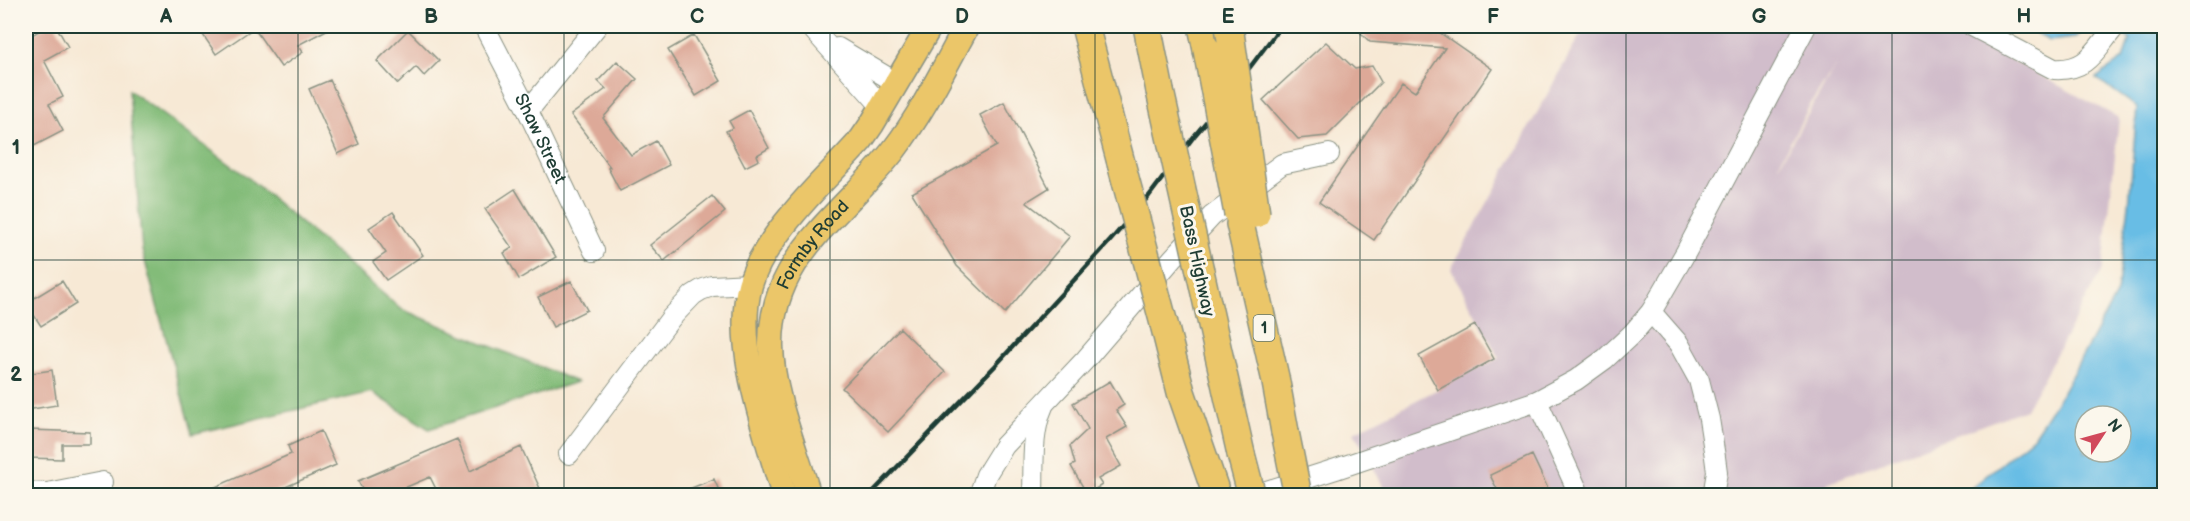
<svg xmlns="http://www.w3.org/2000/svg" width="2190" height="521" font-family="'Balsamiq Sans',sans-serif">
	<rect width="100%" height="100%" fill="#fbf7ec"/>
	<filter id="ink" filterUnits="userSpaceOnUse"><feTurbulence type="fractalNoise" baseFrequency=".0167" numOctaves="2"/><feDisplacementMap in="SourceGraphic" scale="12" xChannelSelector="R" yChannelSelector="G"/><feConvolveMatrix kernelMatrix="1 2 1 2 8 2 1 2 1" color-interpolation-filters="sRGB"/></filter>
	<filter id="wash" filterUnits="userSpaceOnUse"><feTurbulence type="fractalNoise" baseFrequency=".008" numOctaves="4" result="noise"/><feDisplacementMap in="SourceGraphic" scale="24" xChannelSelector="R" yChannelSelector="G"/><feGaussianBlur stdDeviation="1.35" result="paint"/><feColorMatrix in="noise" values="0 0 0 0 0 0 0 0 0 0 0 0 0 0 0 0 0 1.4 0 .05"/><feComposite in="paint" operator="in"/></filter>
	<g filter="url(#wash)">
		<rect width="100%" height="100%" fill="#f7e9d5"/>
		<path fill="#d1bdcb" fill-rule="evenodd" d="M1585,26h364l170,92 -16,150 -77,141 -199,74 7,12h-446l-34,-63 145,-74 -48,-89zM1838,61l-60,106h-1l32,-60z"/>
		<path fill="#83bc79" stroke="#517c56" stroke-width="1.5" d="M129,90l117,86 155,133 176,73 -148,47 -57,-37 -180,42 -50,-184z"/>
		<path fill="#68bde5" stroke="#447d8c" stroke-width="1.5" fill-rule="evenodd" d="M2024,26h64l-14,12 -25,3z
			M2108,26h56v469l-202,1 71,-59 29,-44 55,-100 12,-87 8,-99 -41,-29 27,-19 7,-20zM2085,416h36v36h-36z"/>
		<g id="blocks">
			<path fill="#dda998" d="M48,26h8l12,21 -24,13 19,37 -14,7 14,27 -29,15 -8,-16v-92z
				M197,26h137l-36,19 5,7 -22,15 -27,-39 -38,26z
				M1354,26h85v6l53,37 -118,171 -55,-38 82,-119 14,9 30,-44 -75,-6z
				M408,30l31,31 -15,15 -8,-9 -18,17 -21,-23z
				M694,35l27,46 -25,15 -28,-46z
				M1326,42l29,27 17,-3 9,16 -54,54 -29,3 -35,-39z
				M617,61l20,18 -34,39 28,37 25,-14 13,24 -49,26 -12,-23 2,-1 -39,-52 35,-26 -8,-8z
				M330,80l29,64 -21,10 -29,-65z
				M1004,102l45,86 -23,14 44,34 -65,77 -48,-47 -45,-73 85,-47 -17,-31z
				M749,110l20,38 -12,7 2,5 -14,7 -19,-36 7,-3 -4,-7z
				M515,189l41,68 -37,22 -15,-26 8,-5 -27,-39z
				M712,196l13,16 -61,49 -14,-16z
				M393,212l30,43 -37,25 -13,-18 13,-9 -17,-25z
				M62,281l14,23 -35,22 -15,-23z
				M571,281l16,29 -34,17 -15,-30z
				M1475,325l19,34 -56,31 -19,-34z
				M900,328l45,44 -57,60 -46,-44z
				M52,370l5,35 -31,5v-36z
				M1110,381l14,24 -8,5 11,17 -21,12 15,27 -23,13 4,6 -15,9 -16,-28 4,-2 -5,-18 18,-17 -15,-26z
				M28,430l62,2v12h-28v15l-35,-1z
				M321,431l15,34 -69,30h-70l94,-41 -3,-8z
				M457,439l13,32 51,-24 22,48h-104l-9,-18 -42,18h-23l-7,-14z
				M1532,455l19,40h-51l-10,-20z
				M714,479l7,16h-47z"/>
		</g>
	</g>
	<g filter="url(#ink)">
		<use href="#blocks" fill-opacity="0" stroke="#8b9384" stroke-width="1.5"/>
		<g fill="none" stroke-linecap="round" stroke-linejoin="round">
			<g stroke="#8b9384" stroke-width="22">
				<g id="minor">
					<path id="s1" d="M484,26l44,85 66,140"/>
					<path d="M810,26l73,82"/>
					<path d="M1972,26l82,43c33,2 40,-17 59,-40"/>
					<path d="M838,48l59,35"/>
					<path d="M528,111l69,-85"/>
					<path d="M1651,312l28,32 20,36 10,39 6,38 2,15 -4,24"/>
					<path d="M1537,401l43,95"/>
					<path d="M569,454l102,-136 22,-23 8,-5 11,-4 38,-2"/>
					<path d="M26,492l21,1 56,-11"/>
					<path d="M979,496l7,-21 18,-29 82,-87 87,-101 39,-42 70,-52 47,-10"/>
					<path d="M1033,496c1,-30 -2,-63 10,-90"/>
					<path d="M1251,496l85,-27 201,-68 39,-21 29,-21 28,-26 18,-21 35,-60 120,-226"/>
				</g>
			</g>
			<g stroke="#8b9384" stroke-width="27">
				<g id="major">
					<path d="M784,496c-17,-61 -51,-149 -34,-211 7,-25 26,-51 43,-71 21,-26 46,-49 68,-74l11,-16 58,-98"/>
					<path id="s2" d="M809,496c-14,-48 -37,-101 -38,-150 -1,-90 72,-131 122,-195 30,-39 51,-83 74,-125"/>
				</g>
			</g>
			<g stroke="#8b9384" stroke-width="30">
				<path id="highway" d="M1085,26l36,137
					M1147,26l13,65
					M1202,26l5,24
					M1240,224l35,153 10,55
					M1200,271l41,183
					M1164,324l17,68 36,104"/>
			</g>
			<use href="#minor" stroke="#fff" stroke-width="20"/>
			<use href="#major" stroke="#ebc669" stroke-width="24"/>
			<use href="#highway" stroke="#ebc669" stroke-width="27"/>
			<path stroke="#1f3d34" stroke-width="4.5" d="M869,496l126,-130 115,-125 39,-45 46,-61 34,-40 52,-69"/>
			<g stroke="#8b9384" stroke-width="30" stroke-linecap="butt">
				<path id="highway-bridge" d="M1229,26l27,188
					M1207,50l31,164
					M1160,91l40,180
					M1121,163l43,161
					M1285,432l13,64
					M1241,454l11,42"/>
			</g>
			<use href="#highway-bridge" stroke="#ebc669" stroke-width="27"/>
		</g>
	</g>
	<path fill="none" stroke="#1f3d34" stroke-width="1.5" stroke-opacity="0.55" d="M298,26v470M564,26v470M830,26v470M1095,26v470M1360,26v470M1626,26v470M1892,26v470M26,260h2138"/>
	<g text-anchor="middle" dominant-baseline="central" stroke-width="6" stroke-linejoin="round" paint-order="stroke">
		<rect fill="#fbf7ec" stroke="#61756b" stroke-width="1.5" x="1253.5" y="315" width="21" height="26" rx="4.5"/>
		<g font-size="16" font-weight="bold" fill="#1f3d34">
			<text x="1264" y="328">1</text>
		</g>
		<g font-size="18" fill="#1f3d34" stroke="#fbf7ec">
			<text stroke="none"><textPath href="#s1" startOffset="126">Shaw Street</textPath></text>
			<text stroke="none"><textPath href="#s2" startOffset="268">Formby Road</textPath></text>
			<text transform="translate(1197 261) rotate(78)">Bass Highway</text>
		</g>
	</g>
	<rect width="2190" height="521" fill="none" stroke="#fbf7ec" stroke-width="66"/>
	<g transform="translate(2103 434) rotate(54)"><circle r="28" fill="#fbf7ec" stroke="#a3ada2" stroke-width="1.5"/>
	<path d="M0-4.5L10 22L0 15L-10 22Z" fill="#d1495b"/>
	<text y="-9" font-size="16" font-weight="bold" text-anchor="middle" fill="#1f3d34">N</text>
	</g>
	<rect x="33" y="33" width="2124" height="455" fill="none" stroke="#1f3d34" stroke-width="2"/>
	<g font-size="20" text-anchor="middle" font-weight="bold" fill="#1f3d34">
		<text x="166" y="23">A</text>
		<text x="431" y="23">B</text>
		<text x="697" y="23">C</text>
		<text x="962" y="23">D</text>
		<text x="1228" y="23">E</text>
		<text x="1493" y="23">F</text>
		<text x="1759" y="23">G</text>
		<text x="2024" y="23">H</text>
		<text x="16" y="154">1</text>
		<text x="16" y="381">2</text>
	</g>
</svg>
